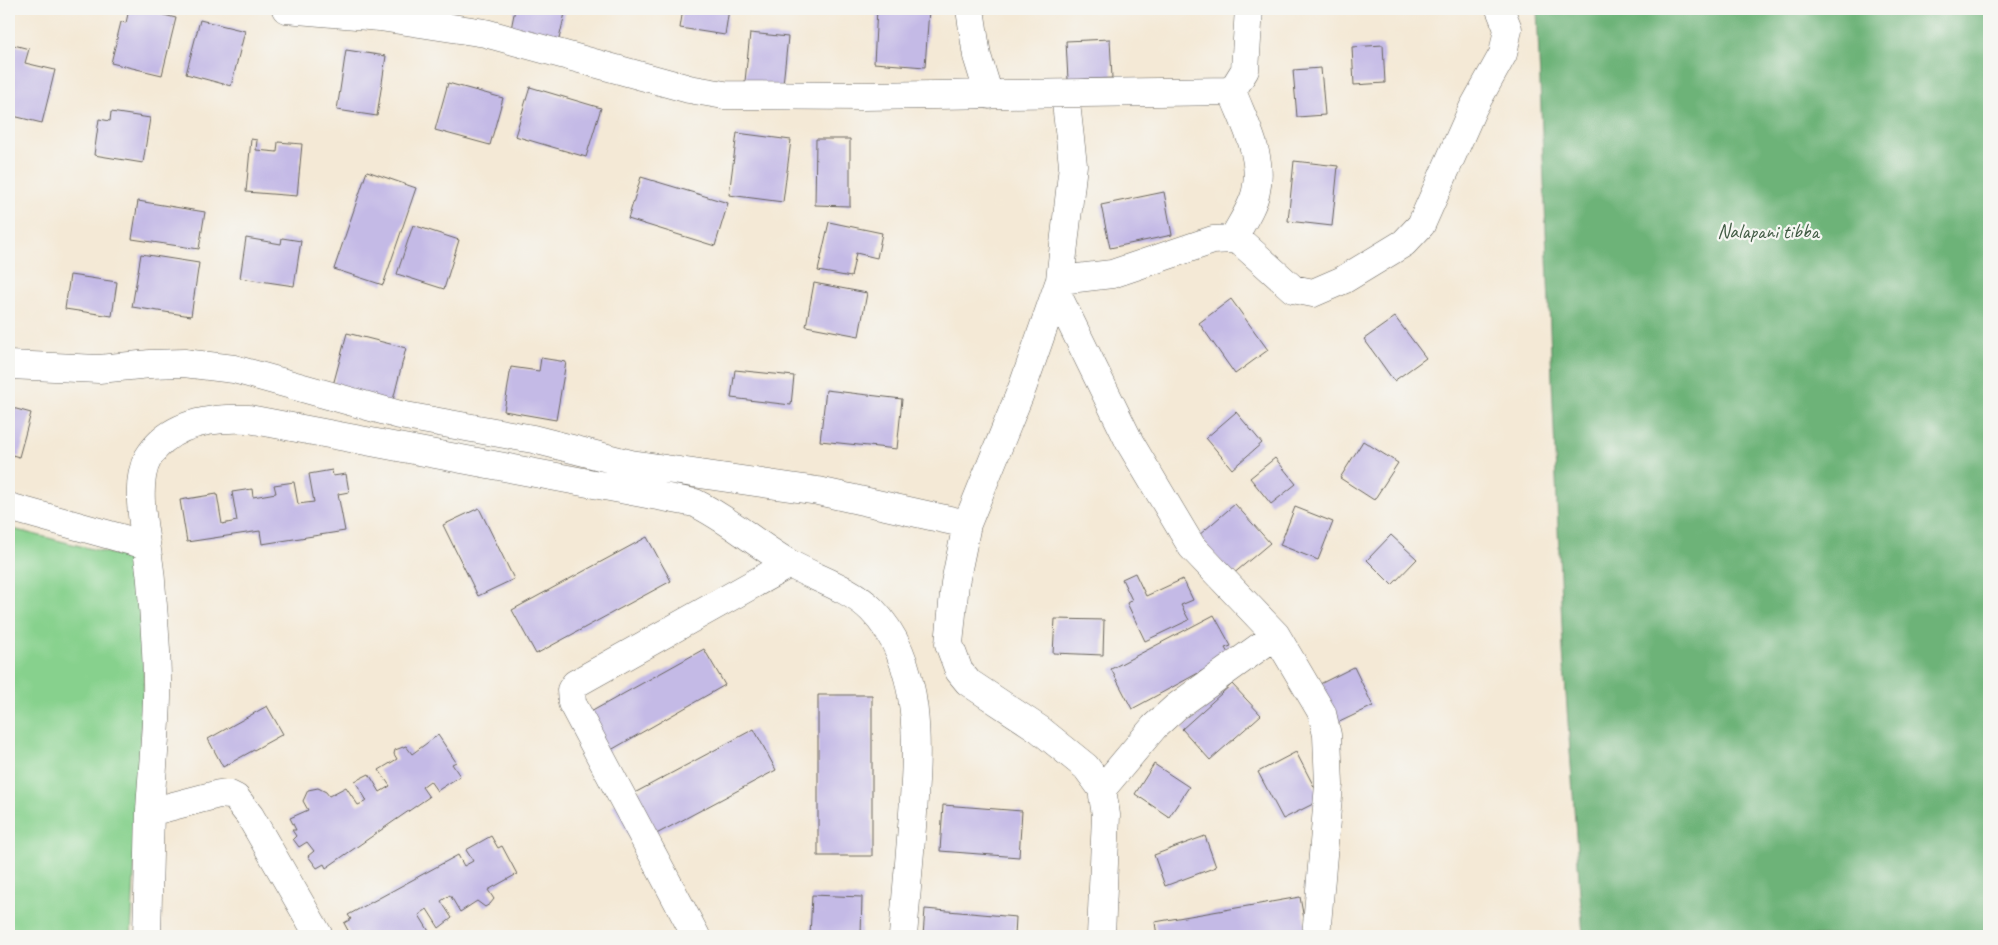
<svg xmlns="http://www.w3.org/2000/svg" width="1998" height="945" font-family="Caveat,sans-serif">
	<rect width="100%" height="100%" fill="#f6f6f2"/>
	<filter id="ink" filterUnits="userSpaceOnUse"><feTurbulence type="fractalNoise" baseFrequency=".02" numOctaves="2"/><feDisplacementMap in="SourceGraphic" scale="10" xChannelSelector="R" yChannelSelector="G"/><feConvolveMatrix kernelMatrix="1 2 1 2 8 2 1 2 1" color-interpolation-filters="sRGB"/></filter>
	<filter id="wash" filterUnits="userSpaceOnUse"><feTurbulence type="fractalNoise" baseFrequency=".0096" numOctaves="4" result="noise"/><feDisplacementMap in="SourceGraphic" scale="20" xChannelSelector="R" yChannelSelector="G"/><feGaussianBlur stdDeviation="1.12" result="paint"/><feColorMatrix in="noise" values="0 0 0 0 0 0 0 0 0 0 0 0 0 0 0 0 0 1.4 0 .05"/><feComposite in="paint" operator="in"/></filter>
	<g filter="url(#wash)">
		<rect width="100%" height="100%" fill="#f4e9d6"/>
		<path fill="#87d18d" stroke="#527654" d="M9,528l115,29 14,10 6,113 -13,256h-122z"/>
		<path fill="#6db378" stroke="#44684a" d="M1537,9h452v927h-406l-20,-285z"/>
		<g id="blocks">
			<path fill="#c4bae6" d="M129,9h11l36,9 -14,57 -51,-12 10,-41 5,1z
				M515,9h51l-7,30 -48,-10z
				M683,9h46l-4,26 -45,-7z
				M877,9h52l-4,58 -51,-4z
				M200,20l45,11 -14,55 -45,-12z
				M750,33l38,4 -6,57 -38,-3z
				M1110,39l2,39 -44,2 -2,-39z
				M10,44l19,5 -4,14 30,7 -13,53 -33,-8z
				M1383,45l2,38 -31,2 -2,-38z
				M346,50l40,6 -9,60 -40,-6z
				M1321,68l4,47 -28,2 -4,-47z
				M448,83l55,15 -13,47 -55,-15z
				M530,87l71,21 -15,49 -71,-21z
				M111,112l39,6 -7,45 -49,-8 5,-36 11,2z
				M737,133l54,7 -8,62 -54,-7z
				M251,139l6,1 -1,10 21,2 1,-10 24,2 -5,52 -51,-4z
				M816,139h34v67l-35,-1z
				M1294,161l44,5 -6,60 -44,-5z
				M367,171l49,17 -33,97 -49,-16z
				M641,177l87,26 -13,43 -87,-27z
				M1164,192l8,43 -62,13 -9,-43z
				M138,201l67,11 -6,37 -67,-10z
				M829,222l53,11 -5,25 -21,-5 -5,24 -33,-6z
				M413,225l46,15 -15,49 -47,-15z
				M246,238l35,6 1,-6 19,3 -7,45 -54,-8z
				M141,254l58,9 -8,53 -59,-9z
				M70,275l47,7 -5,34 -47,-7z
				M814,283l53,10 -8,43 -53,-10z
				M1231,299l37,51 -33,24 -36,-51z
				M1395,317l31,41 -32,23 -30,-42z
				M347,333l59,15 -14,56 -60,-15z
				M541,358l25,4 -10,58 -52,-9 7,-44 28,4z
				M735,370l59,6 -3,29 -60,-7z
				M826,390l76,9 -5,50 -77,-8z
				M9,407l22,6 -12,44 -10,-3z
				M1236,412l26,31 -30,26 -26,-31z
				M1363,441l35,22 -24,37 -34,-22z
				M1275,458l21,26 -25,20 -21,-26z
				M332,470l1,6 13,-2 3,18 -11,2 7,37 -83,13 -2,-13 -73,11 -7,-42 37,-6 5,30 15,-3 -5,-29 20,-3 1,8 23,-4 -2,-8 20,-3 4,22 16,-2 -5,-28z
				M1235,504l35,39 -38,32 -34,-39z
				M1295,507l38,15 -15,38 -38,-15z
				M479,508l35,71 -36,17 -35,-71z
				M1391,535l26,24 -25,26 -25,-25z
				M647,537l24,44 -135,73 -24,-44z
				M1135,573l11,23 37,-17 10,21 -12,5 8,15 -44,21 -18,-38 5,-3 -10,-21z
				M1214,615l17,31 -6,2 7,12 -28,15 -2,-4 -70,38 -21,-40z
				M1055,619l49,1 -1,35 -50,-2z
				M704,649l21,36 -135,77 -21,-38z
				M1354,667l19,39 -42,20 -19,-38z
				M1232,684l29,31 -51,45 -28,-31z
				M818,695h54v161h-54z
				M267,706l16,28 -60,33 -15,-28z
				M754,729l22,41 -142,76 -22,-41z
				M438,735l18,27 -4,2 8,12 -23,15 -7,-10 -8,6 7,10 -103,71 -2,-4 -7,4 -9,-12 6,-5 -7,-9 -8,5 -6,-8 3,-3 -4,-6h4l-6,-12 18,-8 -5,-9 5,-11 10,-2 8,4 3,4 17,-9 12,18 9,-4 -12,-20 14,-7 11,18 10,-6 -11,-16 18,-11 -3,-5 1,-4 11,-4 6,8z
				M1296,752l25,48 -38,19 -25,-47z
				M1154,764l35,23 -20,30 -34,-23z
				M943,805l79,6 -3,46 -79,-6z
				M491,836l7,12 4,-2 15,28 -29,16 6,9 -4,5 -5,3 -8,-6 -17,11 -10,-17 -9,6 11,17 -13,10 -12,-19 -8,6 11,18 -4,3h-67l-1,-3 -7,3 -7,-13 7,-4 -3,-4 110,-60 6,11 9,-5 -7,-11z
				M1205,836l11,31 -51,19 -11,-31z
				M812,895l50,2 -1,39h-51z
				M1300,897l6,33 -10,1 1,5h-140l-2,-14z
				M925,909l91,8 -1,19h-92z"/>
		</g>
	</g>
	<g filter="url(#ink)">
		<use href="#blocks" fill-opacity="0" stroke="#68645d" stroke-width="1"/>
		<g fill="none" stroke-linecap="round" stroke-linejoin="round">
			<g stroke="#68645d" stroke-width="29">
				<path id="minor" d="M286,9l94,8 105,16 204,56 35,6 139,1 369,-5 13,-21 4,-61
					M970,9l7,47 12,39
					M1232,91c12,32 32,65 24,100 -3,16 -16,34 -23,48
					M1065,94l8,71 -13,115 -37,106 -56,138 -12,59 -6,61 10,27 9,11 71,47 47,38 16,22 4,26 -5,121
					M1060,280l52,-6 101,-34 20,-1 9,4 51,46 20,4 30,-13 61,-37 17,-18 52,-117 30,-54 5,-25 -8,-20
					M1057,294l73,149 62,104 84,88 46,78 5,22 2,50 -13,151
					M9,365l90,4 51,-5 34,-1 50,6 166,46 133,24 98,25 187,27 149,33
					M9,507l137,38
					M1102,789l52,-62 22,-20 100,-72
					M150,812l69,-18 11,1 6,3 14,18 69,120
					M147,936c1,-41 2,-83 3,-125 2,-37 6,-75 7,-113 1,-39 -3,-78 -6,-117 -2,-33 -20,-93 -3,-123 21,-36 64,-41 101,-39l446,84c35,17 62,42 95,61 27,15 60,24 82,46 54,55 45,147 40,217 -3,36 -6,73 -9,109
					M696,936l-124,-233 -1,-13 4,-6 214,-120"/>
			</g>
			<use href="#minor" stroke="#fff" stroke-width="28"/>
		</g>
	</g>
	<g text-anchor="middle" dominant-baseline="central" stroke-width="4.5" stroke-linejoin="round" paint-order="stroke">
		<g font-size="20" fill="#415b44" stroke="#f6f6f2">
			<text x="1768" y="231">Nalapani tibba</text>
		</g>
	</g>
	<rect width="1998" height="945" fill="none" stroke="#f6f6f2" stroke-width="30"/>
</svg>
